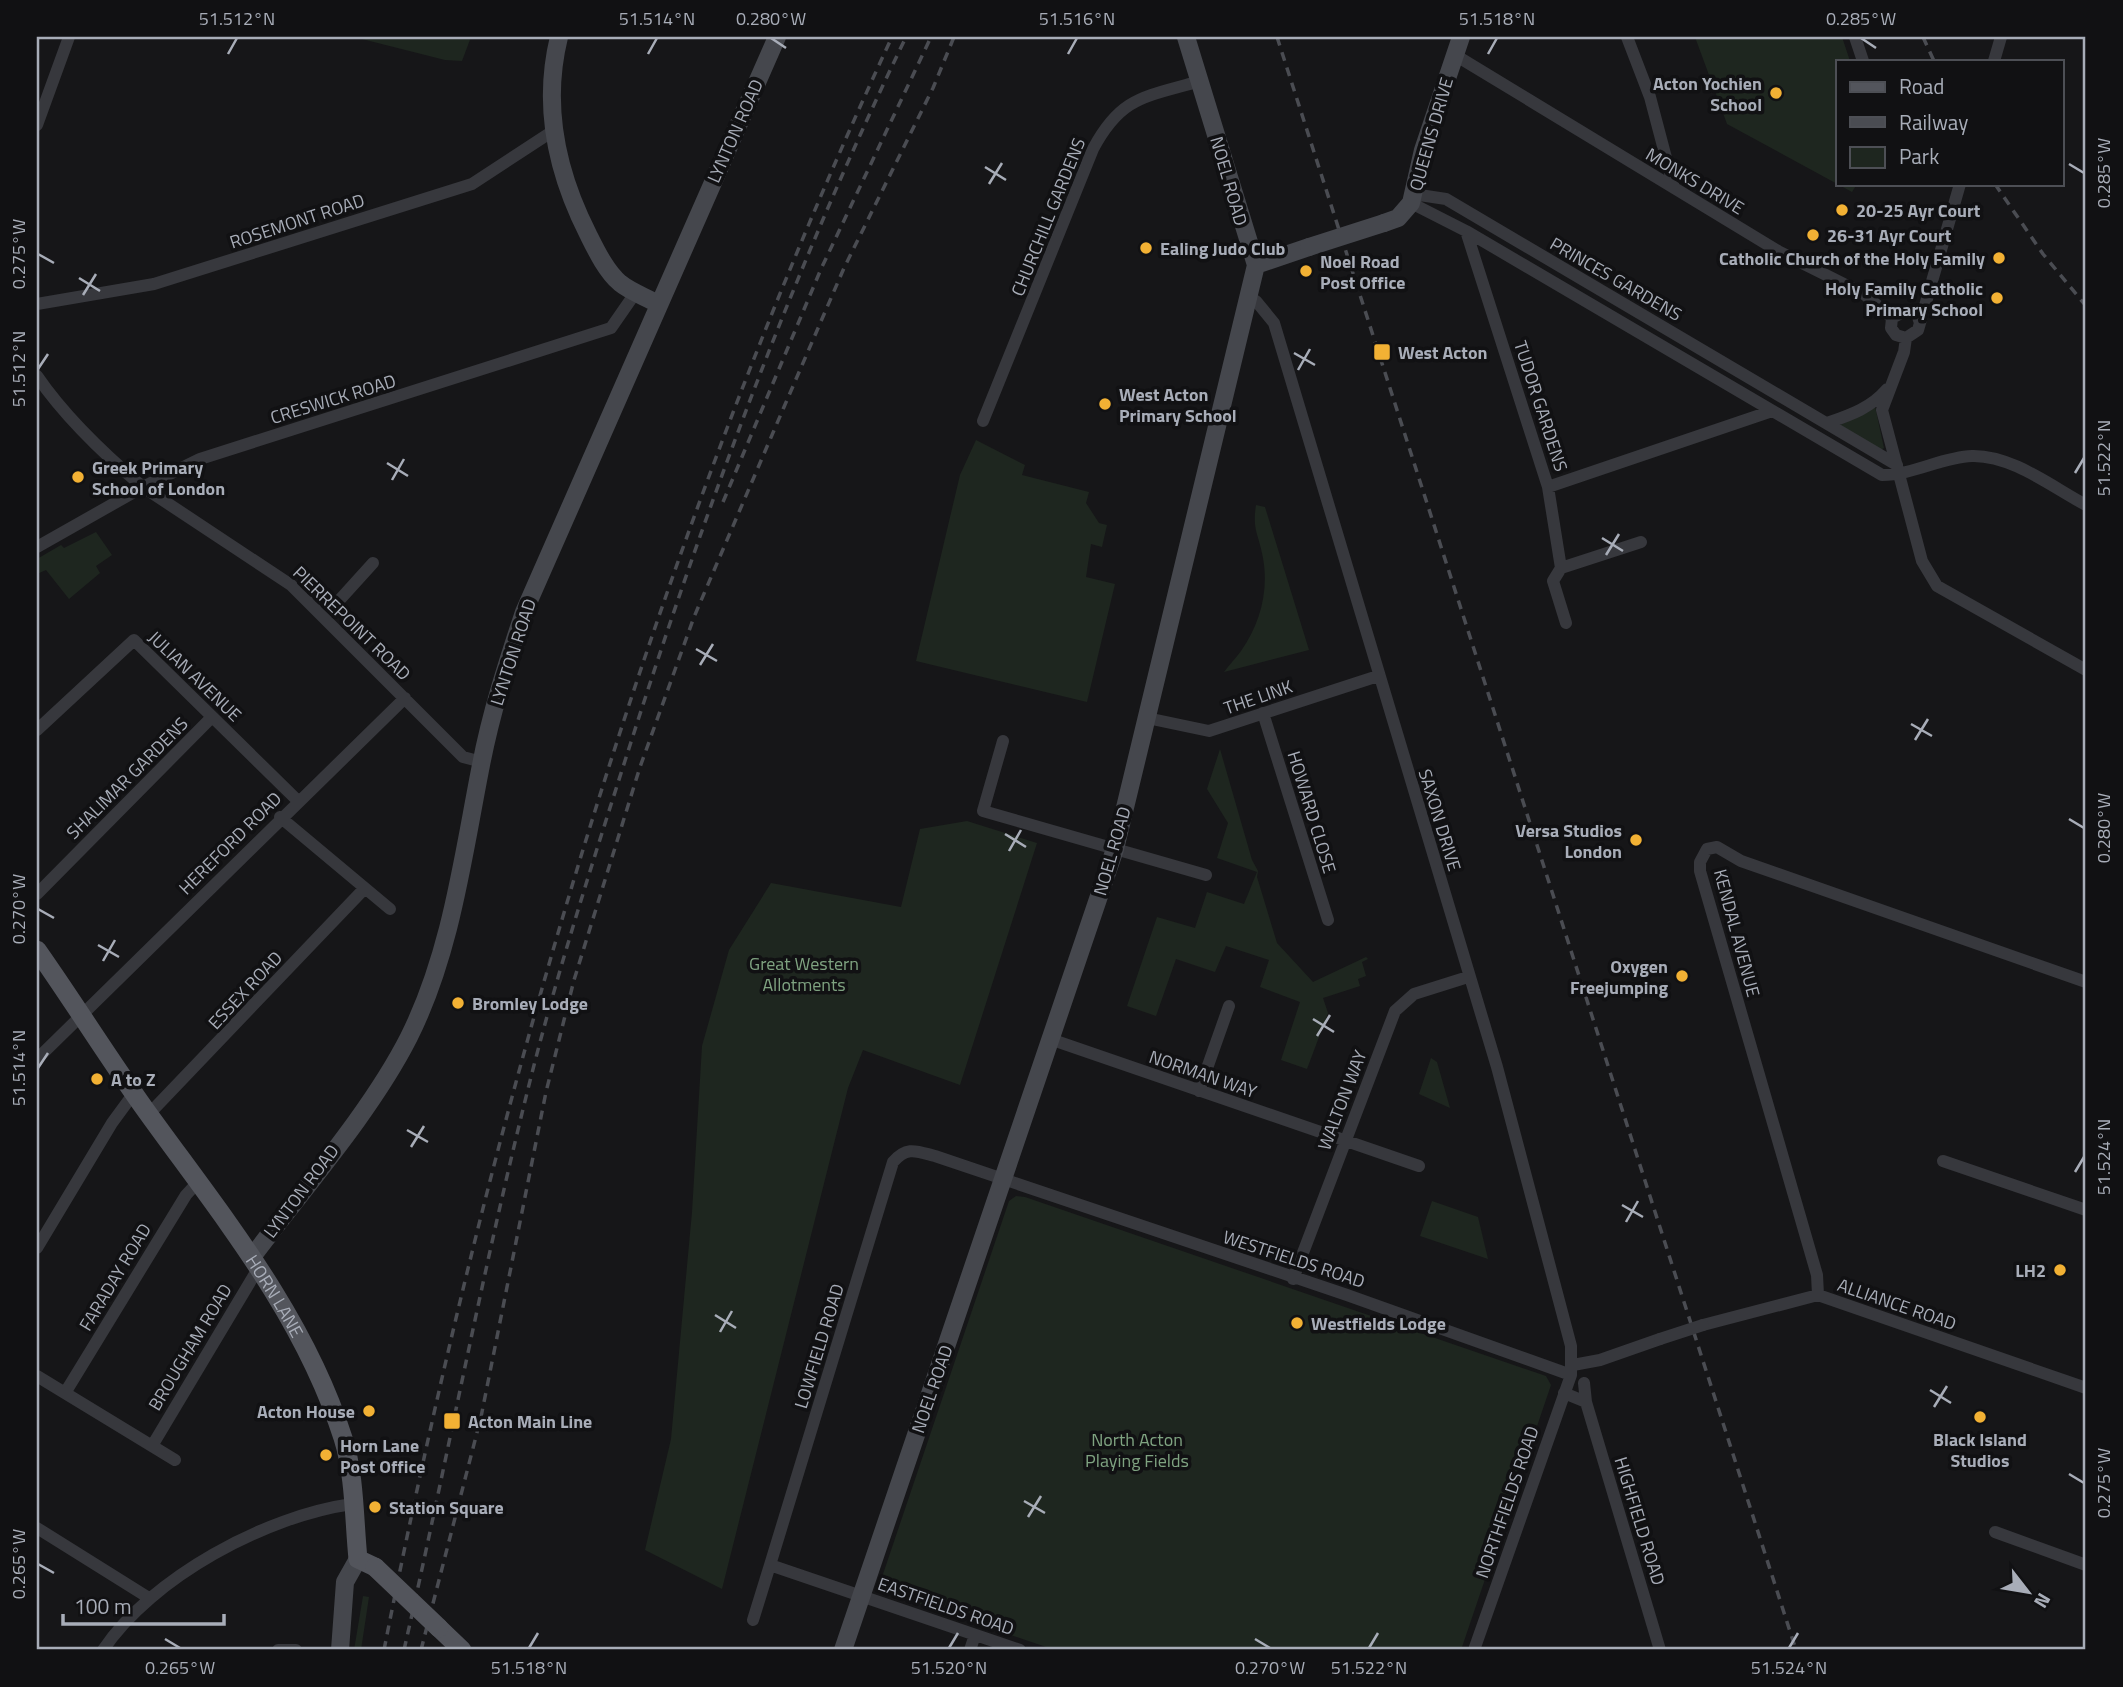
<svg xmlns="http://www.w3.org/2000/svg" width="2123" height="1687" font-family="'Titillium Web',sans-serif">
	<rect width="100%" height="100%" fill="#161618"/>
	<path fill="#1e261f" d="M354,37h117l-9,24 -17,-1z
		M1695,37h147l8,24h-12v123h19l-5,8 -125,-68z
		M1875,406l9,42 -3,2 -41,-25z
		M976,440l49,25 -3,10 67,17 -3,11 13,20 8,2 -5,22 -11,-3 -5,33 29,7 -28,118 -171,-41 44,-186z
		M1256,505l9,2 44,143 -85,22c5,-7 12,-14 17,-21 19,-27 28,-60 22,-93 -4,-24 -11,-27 -7,-53z
		M96,532l16,23 -16,11 4,7 -31,26 -23,-29 -9,4v-15l24,-14 3,3z
		M1220,749l32,111 6,11 -1,6 20,66 36,39 53,-25 2,2 -6,3 4,14 -8,3 2,7 -37,12 5,15 -21,56 -26,-9 19,-58 -40,-15 9,-27 -43,-14 -11,26 -39,-13 -20,57 -29,-10 30,-89 38,11 12,-36 37,12 13,-32 -40,-14 11,-35 -21,-34z
		M967,821l70,22 -77,242 -97,-35 -15,38 -126,501 -77,-39 26,-111 21,-227 10,-166 27,-96 42,-67 130,24 19,-78z
		M1431,1058l6,4 13,46 -31,-14z
		M1016,1196l9,1 521,179 5,9 -90,265h-406l-170,-58 -5,-9 129,-382z
		M1432,1201l46,16 10,42 -68,-23z
		M363,1596l6,1 -8,53h-7z"/>
	<g fill="none" stroke-linecap="round" stroke-linejoin="round">
		<path stroke="#37383d" stroke-width="12" d="M1627,37l23,60 24,91
			M1855,37l8,24
			M1455,55l323,196 86,43 28,24
			M1994,61l7,-24
			M37,125l32,-88
			M1413,194l33,5 451,266
			M1411,203l55,28 416,244c31,0 60,-18 90,-19 40,-1 80,31 114,49
			M1466,231l82,256 13,81 80,-26
			M1248,297l8,4 18,22 223,744 74,279v29l-97,275
			M37,304l117,-20 318,-100 81,-53
			M1892,318l-1,10 5,7 10,3 12,-8 42,-146
			M1892,318l15,-8 10,4 3,9
			M1906,338l-2,14 -22,58 40,151 15,25 149,84
			M37,376c28,41 68,79 106,111l148,98 172,172 19,5
			M983,421l110,-272c28,-53 52,-52 107,-68
			M1827,423c23,-8 44,-15 60,-34
			M1548,487l224,-76
			M37,547l106,-60 57,-28 411,-131 25,-36
			M1561,568l-8,13 13,42
			M325,616l48,-53
			M1263,713l65,207
			M1147,718l62,13 169,-55
			M37,730l97,-90 163,160
			M1003,741l-20,70 223,64
			M280,817l110,92
			M37,894l175,-177
			M1050,1039l369,127
			M37,1059l368,-361
			M1199,1091l30,-85
			M149,1114l216,-226
			M1943,1161l143,49
			M37,1248l75,-125 22,-30
			M1293,1279l102,-268 19,-17 54,-17
			M1818,1295l-1,-20 -117,-404v-9l7,-13 10,-2 24,14 345,121
			M1703,1325l115,-30 268,93
			M1573,1365l27,-5 60,-21
			M37,1376l138,84
			M1584,1383l2,19
			M65,1393l121,-198 12,-13
			M1564,1393l22,9 74,248
			M152,1446l107,-179
			M37,1528l112,70
			M1995,1532l91,33
			M753,1620l17,-55
			M103,1650c49,-73 163,-134 249,-146
			M278,1650h18
			M970,1650l5,-15
			M1020,1650l-250,-85 123,-403c14,-16 23,-11 42,-6l412,139 224,80"/>
		<path stroke="#45474d" stroke-width="18" d="M559,37c-17,69 -3,134 29,197 8,16 18,37 32,49 11,9 26,14 38,21
			M1384,223l14,-5 13,-15 12,-53 38,-113
			M1256,265l53,-18
			M252,1257c51,-68 119,-145 157,-220 42,-84 54,-181 72,-272 10,-52 26,-102 43,-153l253,-575
			M340,1650l5,-68 13,-23
			M843,1650l272,-801 141,-584 -70,-228"/>
		<g stroke="#53555c" stroke-width="19">
			<path id="s1" d="M37,950c38,54 72,109 110,162 75,104 157,203 196,326 12,38 11,82 15,121l17,8"/>
			<path d="M439,1628l23,22"/>
		</g>
		<path stroke="#4a4c52" stroke-width="3.5" stroke-dasharray="9 7" stroke-linecap="butt" d="M1277,37l519,1613
			M1923,37l11,24
			M1995,184l48,70 43,52
			M723,502l98,-233 110,-232
			M384,1650c108,-549 271,-1105 508,-1613
			M404,1650c42,-185 77,-372 123,-557 29,-118 67,-235 104,-351 77,-241 165,-478 275,-705
			M421,1650l60,-233 65,-325 28,-112 66,-213 54,-150 90,-210 60,-139 89,-180 21,-51"/>
		<path stroke="#37383d" stroke-width="12" d="M1660,1339l43,-14"/>
		<path stroke="#45474d" stroke-width="18" d="M1309,247l75,-24"/>
		<path stroke="#53555c" stroke-width="19" d="M375,1567l64,61"/>
	</g>
	<path fill="none" stroke="#a8adb8" stroke-width="2.5" d="M771,38l15,10M1861,38l15,10M228,54l9,-16M648,54l9,-16M1068,54l9,-16M1488,54l9,-16M2069,164l15,9M985,167l21,13M989,184l13,-21M38,254l16,9M79,278l21,13M83,295l13,-21M1294,353l21,12M38,369l10,-15M1298,370l12,-21M387,463l21,13M2075,473l9,-15M392,480l12,-21M1602,538l21,13M1606,555l13,-21M696,649l21,12M700,665l13,-21M1911,724l21,12M1915,740l13,-21M2069,819l15,9M1005,834l21,13M1009,851l12,-21M38,909l16,9M98,945l21,12M103,961l12,-21M1313,1019l21,13M1317,1036l13,-21M38,1068l10,-15M407,1130l21,12M411,1147l13,-21M2075,1172l9,-15M1622,1205l21,12M1626,1222l12,-21M715,1315l21,13M720,1332l12,-21M1930,1390l21,13M1934,1407l13,-21M2069,1474l15,9M1024,1501l21,12M1028,1517l13,-21M38,1564l16,9M165,1639l15,9M1255,1639l15,9M529,1648l9,-15M949,1648l9,-15M1369,1648l9,-15M1789,1648l9,-15"/>
	<g fill="#f2b134" stroke="#111113" stroke-width="2.5">
		<circle cx="1776" cy="93" r="7"/>
		<circle cx="1842" cy="210" r="7"/>
		<circle cx="1813" cy="235" r="7"/>
		<circle cx="1146" cy="248" r="7"/>
		<circle cx="1999" cy="258" r="7"/>
		<circle cx="1306" cy="271" r="7"/>
		<circle cx="1997" cy="298" r="7"/>
		<rect x="1373" y="343" width="18" height="18" rx="3.5"/>
		<circle cx="1105" cy="404" r="7"/>
		<circle cx="78" cy="477" r="7"/>
		<circle cx="1636" cy="840" r="7"/>
		<circle cx="1682" cy="976" r="7"/>
		<circle cx="458" cy="1003" r="7"/>
		<circle cx="97" cy="1079" r="7"/>
		<circle cx="2060" cy="1270" r="7"/>
		<circle cx="1297" cy="1323" r="7"/>
		<circle cx="369" cy="1411" r="7"/>
		<circle cx="1980" cy="1417" r="7"/>
		<rect x="443" y="1412" width="18" height="18" rx="3.5"/>
		<circle cx="326" cy="1455" r="7"/>
		<circle cx="375" cy="1507" r="7"/>
	</g>
	<g text-anchor="middle" dominant-baseline="central" stroke-width="7" stroke-linejoin="round" paint-order="stroke">
		<g font-size="18" font-weight="bold" fill="#a8adb8" stroke="#111113" text-anchor="start">
			<text x="1762" y="83" text-anchor="end">Acton Yochien<tspan x="1762" dy="21">School</tspan></text>
			<text x="1856" y="210">20-25 Ayr Court</text>
			<text x="1827" y="235">26-31 Ayr Court</text>
			<text x="1160" y="248">Ealing Judo Club</text>
			<text x="1985" y="258" text-anchor="end">Catholic Church of the Holy Family</text>
			<text x="1320" y="261">Noel Road<tspan x="1320" dy="21">Post Office</tspan></text>
			<text x="1983" y="288" text-anchor="end">Holy Family Catholic<tspan x="1983" dy="21">Primary School</tspan></text>
			<text x="1398" y="352">West Acton</text>
			<text x="1119" y="394">West Acton<tspan x="1119" dy="21">Primary School</tspan></text>
			<text x="92" y="467">Greek Primary<tspan x="92" dy="21">School of London</tspan></text>
			<text x="1622" y="830" text-anchor="end">Versa Studios<tspan x="1622" dy="21">London</tspan></text>
			<text x="1668" y="966" text-anchor="end">Oxygen<tspan x="1668" dy="21">Freejumping</tspan></text>
			<text x="472" y="1003">Bromley Lodge</text>
			<text x="111" y="1079">A to Z</text>
			<text x="2046" y="1270" text-anchor="end">LH2</text>
			<text x="1311" y="1323">Westfields Lodge</text>
			<text x="355" y="1411" text-anchor="end">Acton House</text>
			<text x="468" y="1421">Acton Main Line</text>
			<text x="1980" y="1439" text-anchor="middle">Black Island<tspan x="1980" dy="21">Studios</tspan></text>
			<text x="340" y="1445">Horn Lane<tspan x="340" dy="21">Post Office</tspan></text>
			<text x="389" y="1507">Station Square</text>
		</g>
		<g font-size="18" fill="#a8adb8" stroke="#111113">
			<text transform="translate(735 131) rotate(-66)">LYNTON ROAD</text>
			<text transform="translate(1431 134) rotate(-74)">QUEENS DRIVE</text>
			<text transform="translate(1229 181) rotate(74)">NOEL ROAD</text>
			<text transform="translate(1695 181) rotate(31)">MONKS DRIVE</text>
			<text transform="translate(1048 217) rotate(-68)">CHURCHILL GARDENS</text>
			<text transform="translate(297 221) rotate(-18)">ROSEMONT ROAD</text>
			<text transform="translate(1616 279) rotate(30)">PRINCES GARDENS</text>
			<text transform="translate(333 399) rotate(-17)">CRESWICK ROAD</text>
			<text transform="translate(1541 406) rotate(72)">TUDOR GARDENS</text>
			<text transform="translate(352 623) rotate(44)">PIERREPOINT ROAD</text>
			<text transform="translate(513 652) rotate(-72)">LYNTON ROAD</text>
			<text transform="translate(195 676) rotate(44)">JULIAN AVENUE</text>
			<text transform="translate(1258 697) rotate(-19)">THE LINK</text>
			<text transform="translate(127 778) rotate(-45)">SHALIMAR GARDENS</text>
			<text transform="translate(1312 812) rotate(73)">HOWARD CLOSE</text>
			<text transform="translate(1440 820) rotate(73)">SAXON DRIVE</text>
			<text transform="translate(230 843) rotate(-45)">HEREFORD ROAD</text>
			<text transform="translate(1112 851) rotate(-74)">NOEL ROAD</text>
			<text transform="translate(1737 933) rotate(75)">KENDAL AVENUE</text>
			<text transform="translate(245 990) rotate(-47)">ESSEX ROAD</text>
			<text transform="translate(1203 1074) rotate(19)">NORMAN WAY</text>
			<text transform="translate(1342 1100) rotate(-69)">WALTON WAY</text>
			<text transform="translate(301 1191) rotate(-53)">LYNTON ROAD</text>
			<text transform="translate(1294 1259) rotate(18)">WESTFIELDS ROAD</text>
			<text transform="translate(115 1277) rotate(-59)">FARADAY ROAD</text>
			<text stroke="none"><textPath href="#s1" startOffset="420">HORN LANE</textPath></text>
			<text transform="translate(1897 1304) rotate(19)">ALLIANCE ROAD</text>
			<text transform="translate(819 1346) rotate(-73)">LOWFIELD ROAD</text>
			<text transform="translate(190 1347) rotate(-59)">BROUGHAM ROAD</text>
			<text transform="translate(932 1389) rotate(-71)">NOEL ROAD</text>
			<text transform="translate(1507 1502) rotate(-71)">NORTHFIELDS ROAD</text>
			<text transform="translate(1640 1521) rotate(73)">HIGHFIELD ROAD</text>
			<text transform="translate(946 1606) rotate(19)">EASTFIELDS ROAD</text>
		</g>
		<g font-size="18" fill="#7fa381" stroke="#111113">
			<text x="804" y="963">Great Western<tspan x="804" dy="21">Allotments</tspan></text>
			<text x="1137" y="1439">North Acton<tspan x="1137" dy="21">Playing Fields</tspan></text>
		</g>
	</g>
	<rect width="2123" height="1687" fill="none" stroke="#111113" stroke-width="77"/>
	<rect x="1836" y="60" width="228" height="126" fill="#111113" stroke="#4d4f55" stroke-width="2"/>
	<rect x="1850" y="82" width="35" height="10" fill="#53555c" stroke="#4d4f55" stroke-width="2"/>
	<text x="1899" y="94" font-size="21" fill="#a8adb8">Road</text>
	<rect x="1850" y="117" width="35" height="10" fill="#4a4c52" stroke="#4d4f55" stroke-width="2"/>
	<text x="1899" y="130" font-size="21" fill="#a8adb8">Railway</text>
	<rect x="1850" y="147" width="35" height="21" fill="#1e261f" stroke="#4d4f55" stroke-width="2"/>
	<text x="1899" y="164" font-size="21" fill="#a8adb8">Park</text>
	<g transform="translate(2028 1592) rotate(121)" stroke="#111113" stroke-width="5" paint-order="stroke">
	<path d="M0-5L12 26L0 18L-12 26Z" fill="#a8adb8"/>
	<text y="-10" font-size="19" font-weight="bold" text-anchor="middle" fill="#a8adb8">N</text>
	</g>
	<path d="M63 1614v10h161v-10" fill="none" stroke="#a8adb8" stroke-width="3.5"/>
	<text x="74" y="1614" font-size="21" fill="#a8adb8" stroke="#111113" stroke-width="5" paint-order="stroke">100 m</text>
	<rect x="38" y="38" width="2046" height="1610" fill="none" stroke="#a8adb8" stroke-width="2.5"/>
	<g font-size="18" text-anchor="middle" fill="#a8adb8">
		<text x="237" y="25">51.512°N</text>
		<text x="657" y="25">51.514°N</text>
		<text x="771" y="25">0.280°W</text>
		<text x="1077" y="25">51.516°N</text>
		<text x="1497" y="25">51.518°N</text>
		<text x="1861" y="25">0.285°W</text>
		<text transform="translate(2104 173) rotate(-90)" y="6">0.285°W</text>
		<text transform="translate(19 254) rotate(-90)" y="6">0.275°W</text>
		<text transform="translate(19 369) rotate(-90)" y="6">51.512°N</text>
		<text transform="translate(2104 458) rotate(-90)" y="6">51.522°N</text>
		<text transform="translate(2104 828) rotate(-90)" y="6">0.280°W</text>
		<text transform="translate(19 909) rotate(-90)" y="6">0.270°W</text>
		<text transform="translate(19 1068) rotate(-90)" y="6">51.514°N</text>
		<text transform="translate(2104 1157) rotate(-90)" y="6">51.524°N</text>
		<text transform="translate(2104 1483) rotate(-90)" y="6">0.275°W</text>
		<text transform="translate(19 1564) rotate(-90)" y="6">0.265°W</text>
		<text x="180" y="1674">0.265°W</text>
		<text x="529" y="1674">51.518°N</text>
		<text x="949" y="1674">51.520°N</text>
		<text x="1270" y="1674">0.270°W</text>
		<text x="1369" y="1674">51.522°N</text>
		<text x="1789" y="1674">51.524°N</text>
	</g>
</svg>
